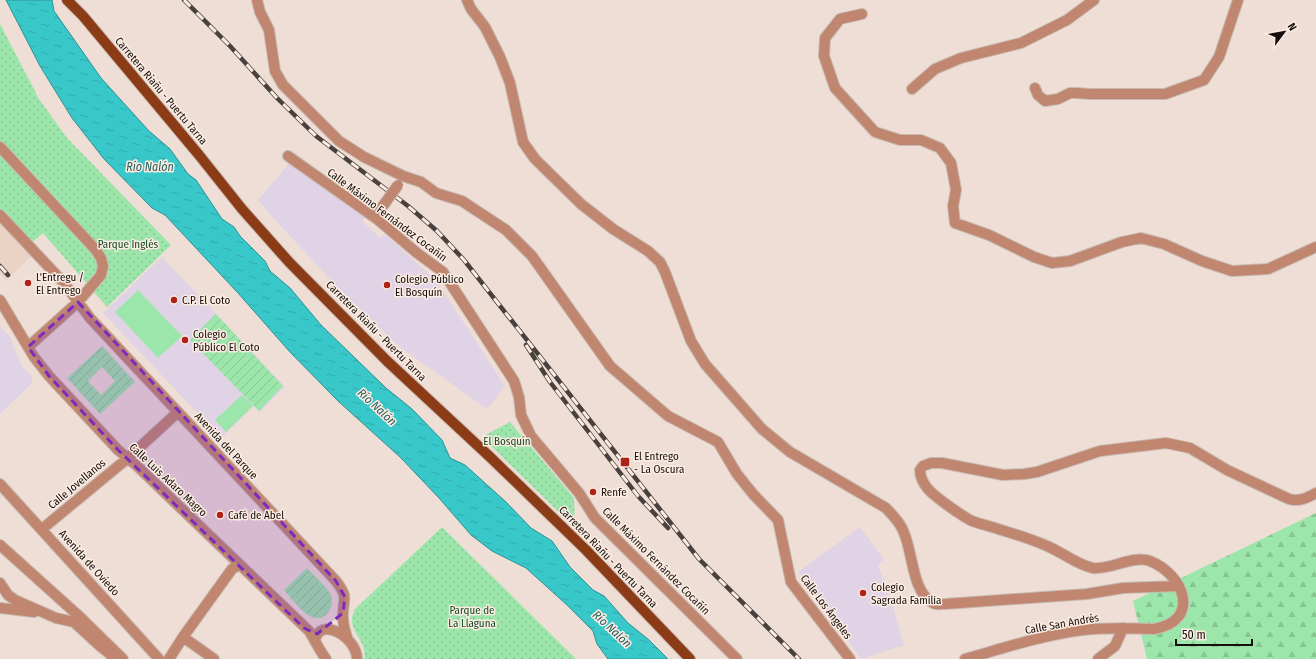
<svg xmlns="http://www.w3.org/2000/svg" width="1316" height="659" font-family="'Fira Sans Condensed',sans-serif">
	<defs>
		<pattern id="forest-firs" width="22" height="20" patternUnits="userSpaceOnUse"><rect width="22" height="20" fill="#9de6ab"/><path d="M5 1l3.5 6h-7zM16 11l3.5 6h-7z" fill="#86c492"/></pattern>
		<pattern id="park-dots" width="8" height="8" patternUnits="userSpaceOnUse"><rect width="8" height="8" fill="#9de6ab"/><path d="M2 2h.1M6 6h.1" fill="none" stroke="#86c492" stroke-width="1.8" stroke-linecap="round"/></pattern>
		<pattern id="garden-furrows" width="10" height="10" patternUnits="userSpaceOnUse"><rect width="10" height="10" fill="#9de6ab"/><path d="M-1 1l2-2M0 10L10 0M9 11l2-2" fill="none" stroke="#86c492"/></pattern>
		<pattern id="water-ripples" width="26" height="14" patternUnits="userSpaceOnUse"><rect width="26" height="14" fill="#39c8ca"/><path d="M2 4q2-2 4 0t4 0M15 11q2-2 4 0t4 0" fill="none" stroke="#31abac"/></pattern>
	</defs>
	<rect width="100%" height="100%" fill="#eeded5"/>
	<path fill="#ead3c5" d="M0,221l32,35 -26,24 -6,-7z"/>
	<path fill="#e0d3e6" d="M292,160l74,56 -4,5 18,17 5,-4 55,50 -1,1 66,101 -18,23 -87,-62 -59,-56 -63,-68 -20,-23z
		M162,257l123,130 -26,25 -5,-6 -33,32 -118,-125z
		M0,326l10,11 11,28 11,11v7l-32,31z
		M860,527l24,33 -6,5 16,45 10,35 -43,14 -63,-87z"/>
	<path fill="#9de6ab" d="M138,290l44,46 -24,22 -43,-46z
		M242,395l11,11 -27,26 -11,-12z"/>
	<path fill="url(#forest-firs)" d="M1316,513v146h-169l-14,-58z"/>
	<path fill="url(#park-dots)" d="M0,24l39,75 28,39 104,107 -64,62 -64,-74 -14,12 -29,-30z
		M510,422l64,76 1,30 -92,-90 4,-4z
		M442,527l134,132h-212c4,-15 -11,-24 -12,-38 -1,-4 2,-8 3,-12z"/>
	<path fill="url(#garden-furrows)" fill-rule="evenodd" d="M216,314l67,72 -24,25 -69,-71z
		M102,346l33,36 -35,32 -33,-36zM102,367l13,14 -14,14 -13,-14z
		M307,568c7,8 21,19 24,28 2,5 1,11 -2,15 -14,21 -35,-10 -45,-21z"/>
	<path fill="url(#water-ripples)" stroke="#2e9091" d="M6,0h46l2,11 47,67 48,53 21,18 18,25 8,6 26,39 12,8 6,9 25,25 5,10 20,17 31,37 65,63 26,21 30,31 8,18 15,7 41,37 25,26 21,13 18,26 23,23 11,6 24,27 21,17 19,19h-60l-11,-15 -4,-13 -26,-26 -41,-37 -34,-17 -21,-16 -32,-37 -39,-41 -62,-56 -49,-50 -51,-58 -73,-78 -13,-7 -48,-49 -32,-41 -32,-52z"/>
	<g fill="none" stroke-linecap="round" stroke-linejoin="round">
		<g stroke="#c7b9b1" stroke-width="12">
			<path id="minor" d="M257,0l3,12 9,18 6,41 8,14 56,56 25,16 39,19 18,6 15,11 26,8 44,29 26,26 78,110 58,50 50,26 19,32 16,20 25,26 13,62 59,77
				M467,0l4,9 14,18 15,30 10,26 13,59 12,17 46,45 32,25 35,22 12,11 5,10 26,69 14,23 57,65 28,23 96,56c7,8 15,15 18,25 9,20 8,59 29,70 3,2 8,1 12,1l142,-10 36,-6 56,-2
				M862,14l-22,5 -15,19 -1,18 11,32 40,44 25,8h21l19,8 11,15 5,27 -3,16 2,17 34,12 45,22 18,6 18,-2 52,-19 19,-4 23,6 38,17 30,10 36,-2 48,-22
				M1035,88l3,7 7,6 13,-2 12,-6h6l14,1h75l39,-14 15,-23 19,-57
				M912,89l23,-20 26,-11 60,-15 46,-23 27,-20
				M0,147l95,102 6,9 2,8 -2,9 -23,27 -50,45
				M288,156l89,63 40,34 26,19 71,109 5,16 2,18 10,21 48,57 16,25 142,141
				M0,215l64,68 26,35 246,263c14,18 6,18 7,37 0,6 2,13 4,19
				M0,300l34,57 15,19 69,74 19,16 172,165c6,9 10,19 17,28
				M0,484l159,175
				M42,529l86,-71 50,-46
				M0,545l80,72 43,42
				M0,583l8,12 7,5 41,18 18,4 26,24 11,9
				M0,608l34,4
				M183,637l31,22
				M315,641c4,-26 42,-4 42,18
				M169,659l14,-22 49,-68 7,-4
				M965,659c39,-11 78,-24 118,-29 24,-3 47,-2 71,-1 47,-8 31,-54 -4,-68 -17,-6 -40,9 -57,7 -16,-3 -31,-16 -46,-22 -16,-7 -32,-12 -49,-17 -8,-3 -18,-5 -26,-8 -10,-5 -37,-24 -44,-32 -5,-6 -8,-11 -8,-19l3,-4 8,-3h11l61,12 21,-1 13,-2 63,-21 66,-8 24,5 37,22 62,29c10,3 18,-1 27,-6
				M1098,659l17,-13 8,-18"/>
		</g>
		<g stroke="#c7b9b1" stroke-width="12">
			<path id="major" d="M67,0l16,16 116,139 43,54 47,53 98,99 102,95 97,94 104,109"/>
		</g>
		<use href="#minor" stroke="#c0866f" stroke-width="10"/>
		<use href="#major" stroke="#8c3b17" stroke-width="10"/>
		<g stroke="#49413d" stroke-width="4.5">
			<path id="rail" d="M184,0l46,46 47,52 39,38 92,70 29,25 27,29 235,299 100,100
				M0,266l8,9
				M526,345l24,37 88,114 30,32"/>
		</g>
		<use href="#rail" stroke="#fcece2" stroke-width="3" stroke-dasharray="9" stroke-linecap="butt"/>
		<g stroke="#c7b9b1" stroke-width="12" stroke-linecap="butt">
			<path id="minor-bridge" d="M380,210l18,-25"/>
		</g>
		<use href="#minor-bridge" stroke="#c0866f" stroke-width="10"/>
	</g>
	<path fill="#7b2cbf" fill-opacity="0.2" stroke="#7b2cbf" stroke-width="3" stroke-dasharray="8 5" stroke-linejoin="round" d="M78,302l258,279 9,16 -2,16 -26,21 -13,-6 -186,-178 -69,-74 -21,-29z"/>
	<g fill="#b02118" stroke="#fcece2" stroke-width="1.5">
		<circle cx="28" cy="283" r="4"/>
		<circle cx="387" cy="285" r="4"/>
		<circle cx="174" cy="300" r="4"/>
		<circle cx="185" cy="340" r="4"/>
		<rect x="620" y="457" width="10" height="10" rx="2"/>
		<circle cx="593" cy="492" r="4"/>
		<circle cx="220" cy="515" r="4"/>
		<circle cx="863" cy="593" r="4"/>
	</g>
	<g text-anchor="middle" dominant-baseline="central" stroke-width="3" stroke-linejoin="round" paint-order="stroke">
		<g font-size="11" fill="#140f0c" stroke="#fcece2">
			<text transform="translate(161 91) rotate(50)">Carretera Riañu - Puertu Tarna</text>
			<text transform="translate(387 215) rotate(37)">Calle Máximo Fernández Cocañín</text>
			<text transform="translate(376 331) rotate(45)">Carretera Riañu - Puertu Tarna</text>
			<text transform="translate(226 446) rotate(47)">Avenida del Parque</text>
			<text transform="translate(168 480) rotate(43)">Calle Luis Adaro Magro</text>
			<text transform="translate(77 484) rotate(-40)">Calle Jovellanos</text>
			<text transform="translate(608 557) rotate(46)">Carretera Riañu - Puertu Tarna</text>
			<text transform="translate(656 561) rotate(45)">Calle Máximo Fernández Cocañín</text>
			<text transform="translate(89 563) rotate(48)">Avenida de Oviedo</text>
			<text transform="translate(826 607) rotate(53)">Calle Los Ángeles</text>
			<text transform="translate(1062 624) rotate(-10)">Calle San Andrés</text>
		</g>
		<g font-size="11" fill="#124b24" stroke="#fcece2">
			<text x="128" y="244">Parque Inglés</text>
			<text x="507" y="441">El Bosquín</text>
			<text x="472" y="610">Parque de<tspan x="472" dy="13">La Llaguna</tspan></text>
		</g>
		<g font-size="11" fill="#140f0c" stroke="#fcece2" text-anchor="start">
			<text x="36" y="277">L'Entregu /<tspan x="36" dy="13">El Entrego</tspan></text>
			<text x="395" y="279">Colegio Público<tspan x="395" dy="13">El Bosquín</tspan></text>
			<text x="182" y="300">C.P. El Coto</text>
			<text x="193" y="334">Colegio<tspan x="193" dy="13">Público El Coto</tspan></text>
			<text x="634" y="456">El Entrego<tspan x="634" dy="13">- La Oscura</tspan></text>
			<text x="601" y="492">Renfe</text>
			<text x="228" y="515">Café de Abel</text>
			<text x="871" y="587">Colegio<tspan x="871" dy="13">Sagrada Familia</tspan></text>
		</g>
		<g font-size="12" font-style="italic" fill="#245d5e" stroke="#fcece2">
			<text x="150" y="167">Río Nalón</text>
			<text transform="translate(377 407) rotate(43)">Río Nalón</text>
			<text transform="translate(612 629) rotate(43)">Río Nalón</text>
		</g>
	</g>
	<g transform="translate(1284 32) rotate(58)" stroke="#fcece2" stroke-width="3" paint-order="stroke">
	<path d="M0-3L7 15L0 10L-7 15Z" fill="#140f0c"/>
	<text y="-6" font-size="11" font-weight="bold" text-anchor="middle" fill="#140f0c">N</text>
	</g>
	<path d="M1176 639v6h76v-6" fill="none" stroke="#140f0c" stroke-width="2"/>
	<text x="1182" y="639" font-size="12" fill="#140f0c" stroke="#fcece2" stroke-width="3" paint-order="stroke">50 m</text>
</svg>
